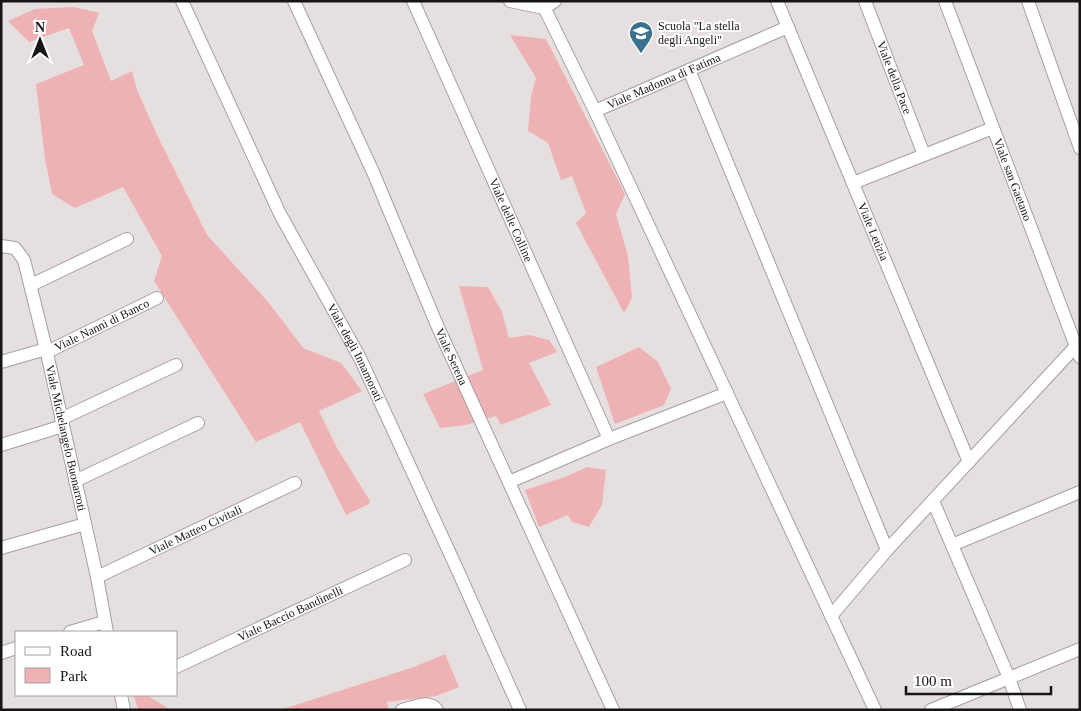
<svg xmlns="http://www.w3.org/2000/svg" width="1081" height="711" font-family="'Times New Roman',serif">
	<rect width="100%" height="100%" fill="#e6dfdf"/>
	<path fill="#efb2b4" d="M74,7l25,6 -7,18 19,50 21,-10 5,19 20,45 50,100 62,68 34,45 38,15 21,28 -43,20 18,37 33,53 -1,3 -23,11 -46,-93 -44,20 -102,-161 8,-25 -39,-69 -48,21 -23,-14 -7,-35 -9,-75 48,-19 -15,-37 -40,14 -21,-21 27,-12z
		M510,35l36,4 79,155 -9,20 12,42 4,42 -8,15 -48,-90 10,-10 -14,-37 -11,4 -13,-37 -20,-12 3,-34 5,-19z
		M459,286l29,1 14,25 7,26 20,-3 20,5 8,12 -28,11 22,42 -50,20 -5,-9 -30,9 -26,3 -17,-34 60,-24z
		M639,347l19,15 13,27 -7,16 -49,19 -19,-57z
		M587,467l19,3 -4,35 -13,22 -17,-5 -4,-7 -29,12 -14,-37 40,-13z
		M445,654l14,33 -23,9 -49,6 2,8h-109l134,-43z
		M134,696h14l23,14h-33z"/>
	<g fill="none" stroke-linecap="round" stroke-linejoin="round">
		<g stroke="#a59f9f" stroke-width="14">
			<g id="minor">
				<path id="s1" d="M182,1l98,213 80,144 98,213 62,139"/>
				<path id="s2" d="M294,1l79,171 64,153 176,385"/>
				<path id="s3" d="M413,1l196,438"/>
				<path d="M510,1l34,7 11,-7"/>
				<path d="M541,1l54,110 280,599"/>
				<path id="s4" d="M777,1l192,461"/>
				<path id="s5" d="M865,1l59,154"/>
				<path id="s6" d="M945,1l135,356"/>
				<path d="M1028,1l52,147"/>
				<path d="M689,70l198,480 189,-204"/>
				<path id="s7" d="M595,111l193,-84"/>
				<path d="M853,183l140,-55"/>
				<path id="s8" d="M1,246l14,2 9,12 22,89 51,228 10,55"/>
				<path d="M31,285l96,-46"/>
				<path id="s9" d="M47,352l110,-54"/>
				<path d="M1,362l45,-13"/>
				<path d="M61,419l115,-54"/>
				<path d="M1,445l62,-19"/>
				<path d="M75,481l123,-58"/>
				<path d="M509,482l100,-43 118,-46"/>
				<path d="M933,501l76,177 11,32"/>
				<path d="M952,545l128,-53"/>
				<path d="M1,548l84,-24"/>
				<path id="s10" d="M97,577l198,-94"/>
				<path d="M831,616l56,-66"/>
				<path d="M70,632l34,-10"/>
				<path d="M1,653l15,-5"/>
				<path id="s11" d="M176,667l229,-107"/>
				<path d="M121,695l3,15"/>
				<path d="M402,710c11,-3 27,-11 35,0"/>
				<path d="M931,710l149,-61"/>
			</g>
		</g>
		<use href="#minor" stroke="#fff" stroke-width="12"/>
	</g>
	<defs>
		<g id="school-pin" transform="scale(1.25)"><path d="M0 17L-7.5 6A9.5 9.5 0 1 1 7.5 6Z" fill="#3a718c" stroke="#fff"/><path d="M0-5L7-2L0 1L-7-2ZM-4 1L0 2.5L4 1V4Q0 6-4 4Z" fill="#fff"/></g>
	</defs>
	<g fill-rule="evenodd">
		<use href="#school-pin" x="641" y="33"/>
	</g>
	<g text-anchor="middle" dominant-baseline="central" stroke-width="4" stroke-linejoin="round" paint-order="stroke">
		<g font-size="12" fill="#171414" stroke="#fff" text-anchor="start">
			<text x="658" y="26">Scuola "La stella<tspan x="658" dy="14">degli Angeli"</tspan></text>
		</g>
		<g font-size="12" fill="#171414" stroke="#fff">
			<text stroke="none"><textPath href="#s5" startOffset="82">Viale della Pace</textPath></text>
			<text stroke="none"><textPath href="#s7" startOffset="75">Viale Madonna di Fatima</textPath></text>
			<text stroke="none"><textPath href="#s6" startOffset="191">Viale san Gaetano</textPath></text>
			<text stroke="none"><textPath href="#s3" startOffset="240">Viale delle Colline</textPath></text>
			<text stroke="none"><textPath href="#s4" startOffset="250">Viale Letizia</textPath></text>
			<text stroke="none"><textPath href="#s9" startOffset="61">Viale Nanni di Banco</textPath></text>
			<text stroke="none"><textPath href="#s1" startOffset="392">Viale degli Innamorati</textPath></text>
			<text stroke="none"><textPath href="#s2" startOffset="389">Viale Serena</textPath></text>
			<text stroke="none"><textPath href="#s8" startOffset="212">Viale Michelangelo Buonarroti</textPath></text>
			<text stroke="none"><textPath href="#s10" startOffset="109">Viale Matteo Civitali</textPath></text>
			<text stroke="none"><textPath href="#s11" startOffset="126">Viale Baccio Bandinelli</textPath></text>
		</g>
	</g>
	<rect width="1081" height="711" fill="none" stroke="#171414" stroke-width="5"/>
	<rect x="15" y="631" width="162" height="65" fill="#ffffff" stroke="#a2a1a1"/>
	<rect x="25" y="647" width="25" height="8" fill="#ffffff" stroke="#a2a1a1"/>
	<text x="60" y="656" font-size="15" fill="#171414">Road</text>
	<rect x="25" y="668" width="25" height="15" fill="#efb2b4" stroke="#a2a1a1"/>
	<text x="60" y="681" font-size="15" fill="#171414">Park</text>
	<g transform="translate(40 40)" stroke="#ffffff" stroke-width="4" paint-order="stroke">
	<path d="M0-4L9 19L0 12L-9 19Z" fill="#171414"/>
	<text y="-8" font-size="14" font-weight="bold" text-anchor="middle" fill="#171414">N</text>
	</g>
	<path d="M906 686v8h145v-8" fill="none" stroke="#171414" stroke-width="2.5"/>
	<text x="914" y="686" font-size="15" fill="#171414" stroke="#ffffff" stroke-width="4" paint-order="stroke">100 m</text>
</svg>
